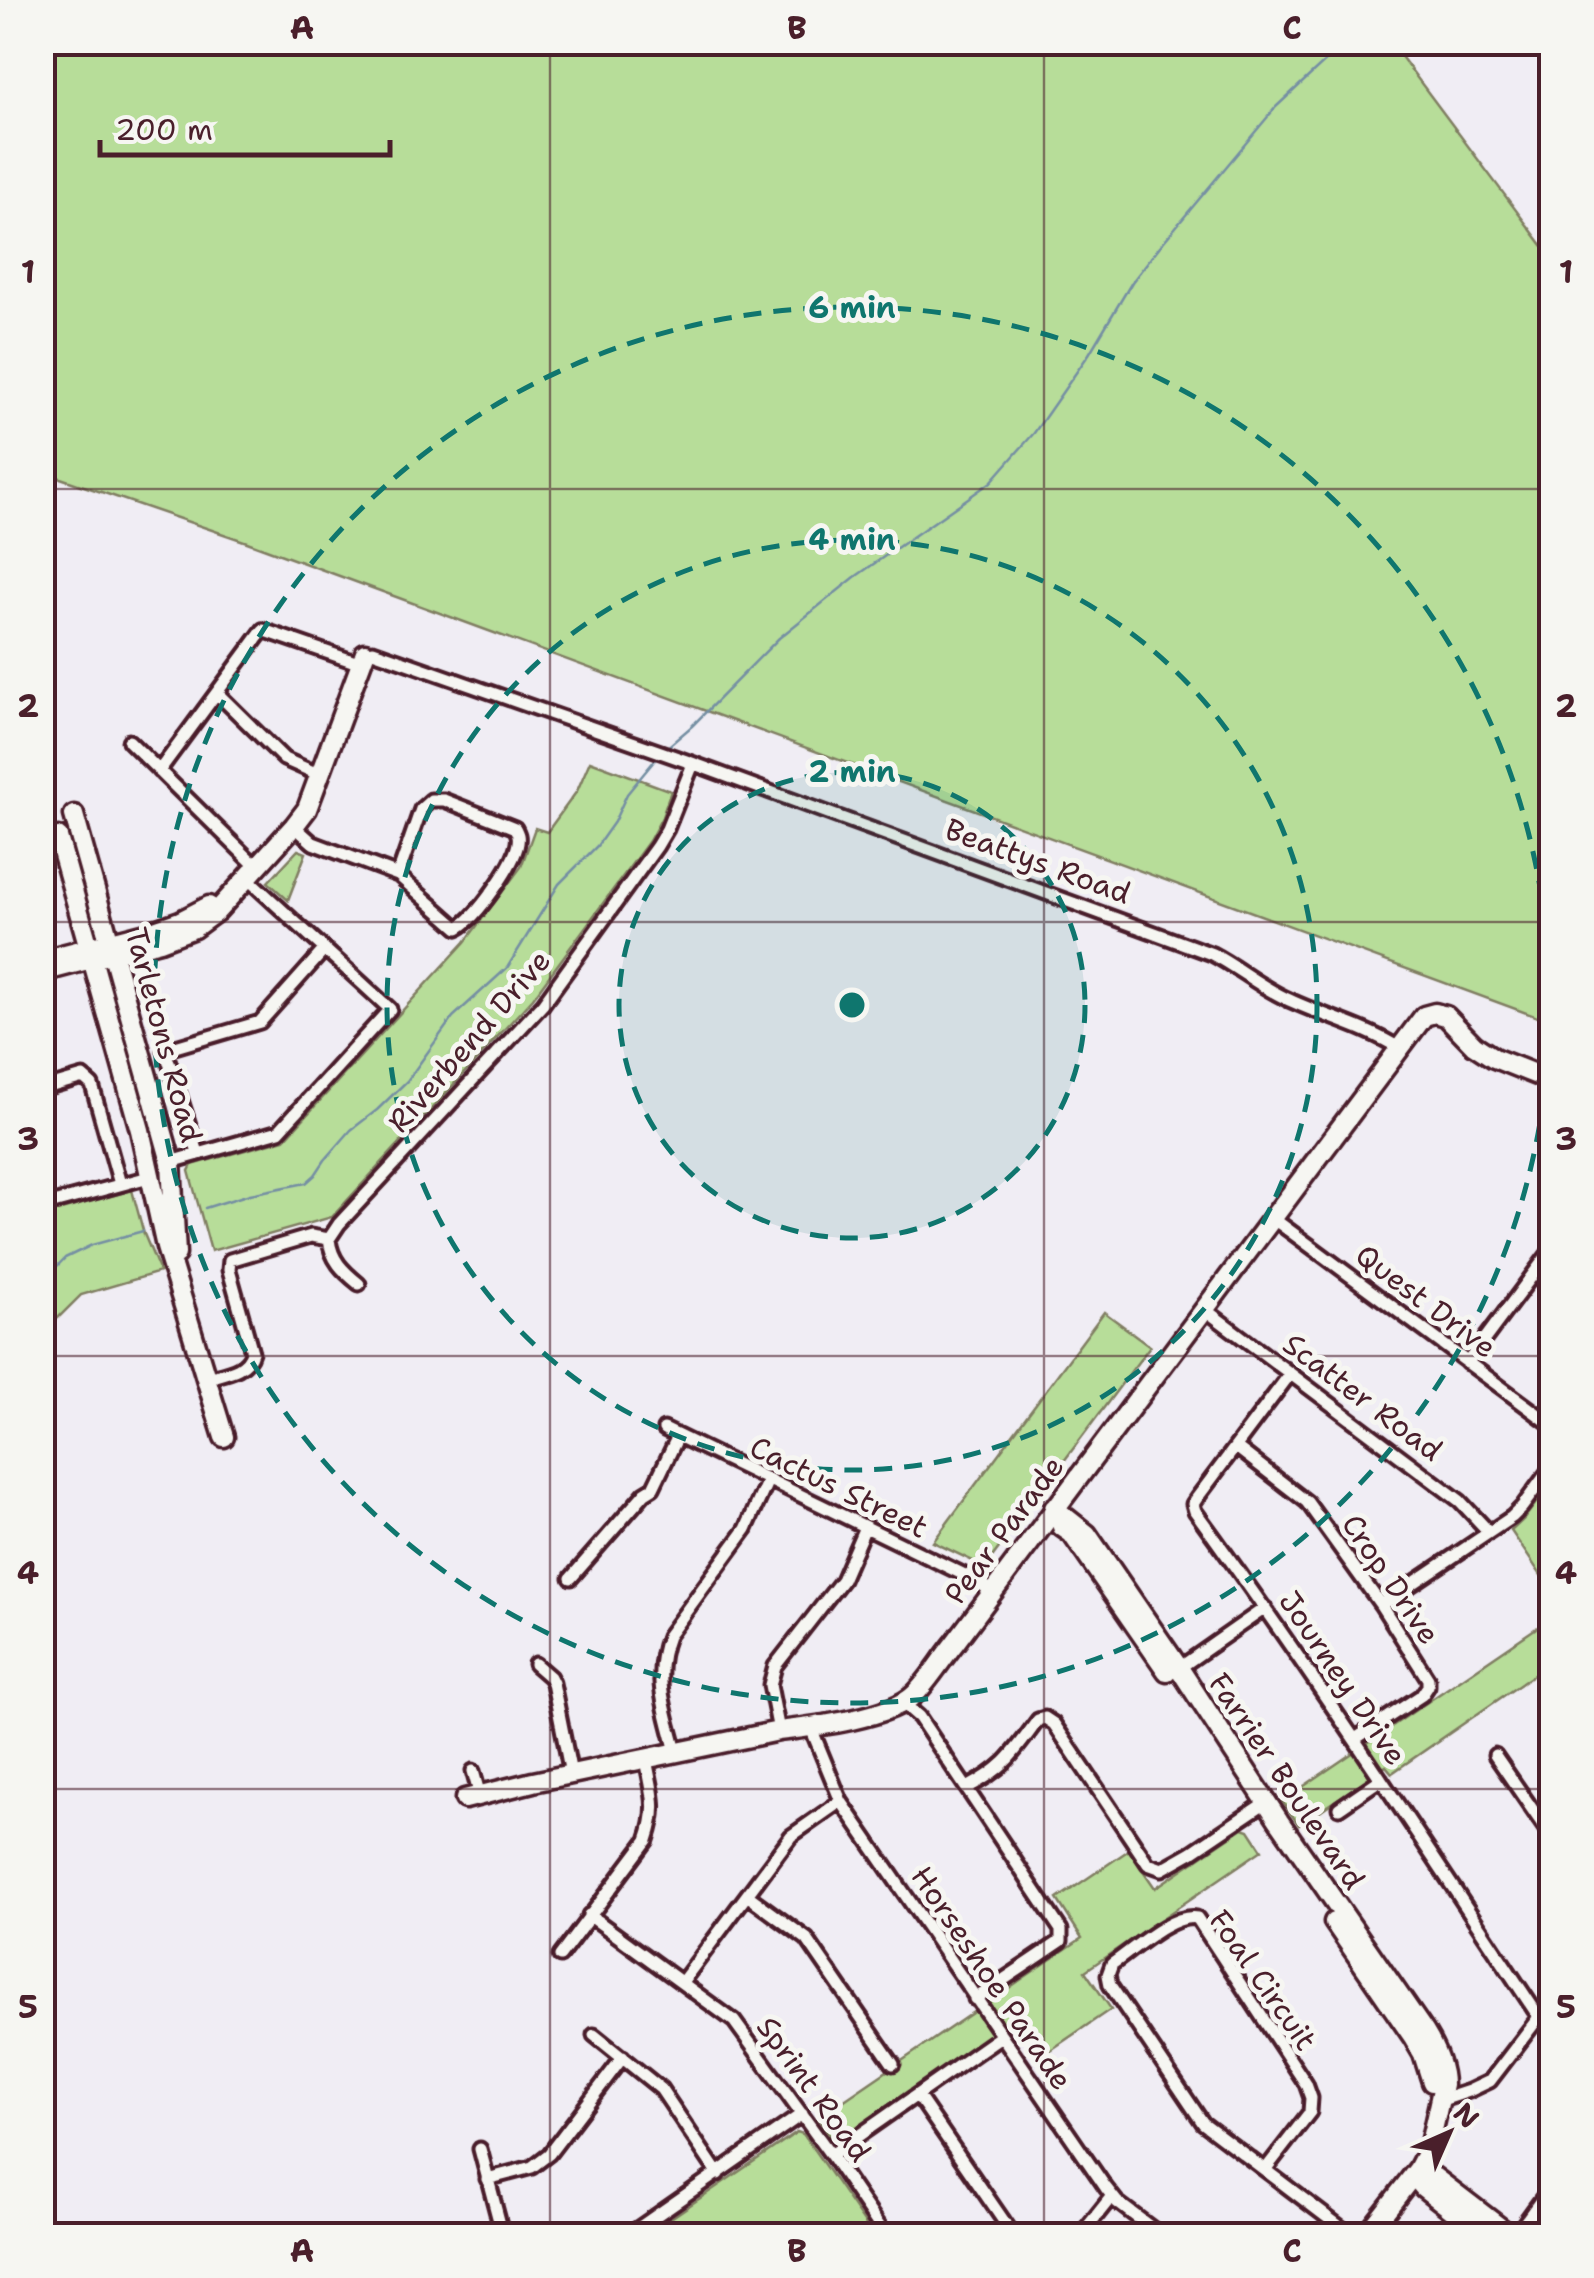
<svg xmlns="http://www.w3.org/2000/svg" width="1594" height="2278" font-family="'Shantell Sans',sans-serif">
	<rect width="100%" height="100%" fill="#f0edf4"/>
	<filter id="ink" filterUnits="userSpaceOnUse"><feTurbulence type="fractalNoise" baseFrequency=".01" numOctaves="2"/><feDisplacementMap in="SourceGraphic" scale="20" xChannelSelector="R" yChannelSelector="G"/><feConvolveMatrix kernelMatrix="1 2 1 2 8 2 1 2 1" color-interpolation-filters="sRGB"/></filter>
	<g filter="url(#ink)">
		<path fill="#b7dd99" stroke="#807e62" stroke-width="2.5" d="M43,42l1348,1 160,214v765l-1304,-480 -204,-70z
			M590,761l81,30 -9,26 -13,24 -116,157 -201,219 -121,34 -22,-80 3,-6 93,-26 180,-197 56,-75 14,-39 12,4 30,-41z
			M298,850l8,3 -18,47 -20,-18z
			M132,1190l12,44 16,38 -79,23 -38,38v-118z
			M1104,1312l46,34 -163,218 -6,1 -48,-23z
			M1551,1483v107l-40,-59 13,-12z
			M1551,1618v45l-159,110 -6,-7 -87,59 -17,-24z
			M1243,1828l6,2 13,20 -177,121 26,38 -72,49 -27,-37 -174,119 -6,-1 -14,-21 264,-180 -25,-39 72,-49 26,38z
			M797,2132l6,2 70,101h-227z"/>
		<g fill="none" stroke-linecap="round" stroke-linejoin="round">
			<path stroke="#758fa3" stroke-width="2.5" d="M664,750l28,-24 87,-88 76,-61 136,-95 43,-49 55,-79 43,-72 28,-36 116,-139 55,-51 19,-14
				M205,1208l45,-14 56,-11 9,-8 10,-15 26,-30 26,-20 30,-29 46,-64 54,-49 52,-84 38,-38 17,-24 13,-28 32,-39
				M42,1282l23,-24 27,-13 51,-14"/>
			<g stroke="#4a1f2b" stroke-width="19">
				<path id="street" d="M365,653l8,-2 316,111 523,192c25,13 47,32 73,44 37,18 79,28 114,50
					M217,693l67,66 36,16
					M129,741l127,125
					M159,771l104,-141 98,34
					M294,826l19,17 85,32 60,53c18,-10 57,-64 60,-85 1,-7 0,-9 -3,-15l-71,-28h-13l-10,9 -23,66
					M42,1089l41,-12 9,8 28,99
					M198,1153l-33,-103 95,-28 65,-73
					M171,1162l108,-31 111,-122 -144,-132
					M42,1206l107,-29
					M1271,1217l281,208
					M329,1239l10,-15 204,-220 114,-158 10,-17 26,-65
					M329,1239c2,21 14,32 30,45
					M1538,1268l14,10
					M1203,1308l257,193 29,31
					M1467,1363l85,-114
					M1290,1374l-93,124 -4,6 2,7c120,165 231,336 344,506
					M207,1378c17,-5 40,-7 45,-26l-23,-82 1,-10 81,-24 18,3
					M664,1429l313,152 15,11
					M1236,1447l71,55 74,103 47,74v7l-6,9 -67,44
					M571,1578l74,-85 8,-5 25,-52
					M1381,1605l131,-88 10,-10 30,-41
					M535,1664l15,13 3,6 18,91
					M1175,1671l90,-63
					M903,1703l16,14 142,213v11l-86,58
					M811,1728l30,73 265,387 11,14 45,34
					M779,1731l-9,-46 5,-19 67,-86 23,-53
					M676,1752c-10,-41 -24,-74 -8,-116l78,-107 22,-49
					M1495,1755l57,83
					M473,1771l7,25
					M967,1788c39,-21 45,-33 71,-68l7,-2 9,6 94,140 14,5 30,-17 74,-50
					M1339,1808l42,-29
					M747,1895l60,44 86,125
					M589,1915l145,106 97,134 55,81
					M560,1956l87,-116c12,-33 5,-48 -1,-81
					M682,1982l109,-146 50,-35
					M594,2035l67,54 57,85
					M918,2096l96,140
					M1439,2101l30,-10 21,-10 62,-81
					M480,2149l23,87
					M831,2155l170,-119
					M1265,2170l45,-58 1,-14 -5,-14 -109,-166c-25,-5 -64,32 -85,46l-4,11 2,10 93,138 149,113
					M487,2179l45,-12 17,-13 74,-97
					M627,2236l175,-122
					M1080,2236l32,-40
					M1515,2236l37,-51"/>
			</g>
			<g stroke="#4a1f2b" stroke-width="25">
				<path id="secondary" d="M74,815l97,347 5,92
					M58,837l82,293 26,117 58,190
					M42,960l104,-27 34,-12 29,-15
					M42,972l118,-31 34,-13 23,-17 77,-85 13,-17 58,-156
					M1054,1508l33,26 92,134 100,153 145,210c10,16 19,34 19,54l-14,63 -11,21 -52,67
					M1062,1527l10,7 95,137
					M465,1799l68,-17 246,-51c34,-4 112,-13 136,-37 14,-14 26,-34 39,-50l470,-628 11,-3 11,3 28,29 20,13 58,23
					M1334,1922l79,115 10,17 9,28
					M1418,2169l16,8 77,59
					M1413,2175l11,13 61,48"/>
			</g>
			<use href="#street" stroke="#f6f6f2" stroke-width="11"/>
			<use href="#secondary" stroke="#f6f6f2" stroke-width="18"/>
		</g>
	</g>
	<path fill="none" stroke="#4a1f2b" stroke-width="2.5" stroke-opacity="0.55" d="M550,42v2194M1044,42v2194M42,489h1510M42,922h1510M42,1356h1510M42,1789h1510"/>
	<circle cx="852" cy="1005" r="233" fill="#0f766e" fill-opacity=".12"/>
	<g fill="none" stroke="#0f766e" stroke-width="5" stroke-dasharray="18 12">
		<circle cx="852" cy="1005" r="233"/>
		<circle cx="852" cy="1005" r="465"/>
		<circle cx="852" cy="1005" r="698"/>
	</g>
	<g text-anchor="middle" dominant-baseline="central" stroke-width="10" stroke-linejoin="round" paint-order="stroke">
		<g font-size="30" fill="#4a1f2b" stroke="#f6f6f2">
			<text transform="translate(1038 861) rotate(20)">Beattys Road</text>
			<text transform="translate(164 1035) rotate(75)">Tarletons Road</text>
			<text transform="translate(469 1041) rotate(-49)">Riverbend Drive</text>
			<text transform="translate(1426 1301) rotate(37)">Quest Drive</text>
			<text transform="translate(1363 1397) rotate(37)">Scatter Road</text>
			<text transform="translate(839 1487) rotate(26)">Cactus Street</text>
			<text transform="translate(1004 1530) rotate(-53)">Pear Parade</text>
			<text transform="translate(1391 1579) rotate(56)">Crop Drive</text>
			<text transform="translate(1343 1678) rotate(56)">Journey Drive</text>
			<text transform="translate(1287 1781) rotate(56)">Farrier Boulevard</text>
			<text transform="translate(992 1978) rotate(56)">Horseshoe Parade</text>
			<text transform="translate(1263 1980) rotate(55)">Foal Circuit</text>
			<text transform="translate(814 2089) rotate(54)">Sprint Road</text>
		</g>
	</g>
	<circle cx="852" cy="1005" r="15" fill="#0f766e" stroke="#f6f6f2" stroke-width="5"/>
	<g font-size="30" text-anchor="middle" font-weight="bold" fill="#0f766e" stroke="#f6f6f2" stroke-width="10" stroke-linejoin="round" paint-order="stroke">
		<text x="852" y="318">6 min</text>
		<text x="852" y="550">4 min</text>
		<text x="852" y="782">2 min</text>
	</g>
	<rect width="1594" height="2278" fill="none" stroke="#f6f6f2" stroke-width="110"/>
	<g transform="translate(1449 2133) rotate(45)" stroke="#f6f6f2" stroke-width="8" paint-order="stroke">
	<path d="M0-8L18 38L0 25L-18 38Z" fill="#4a1f2b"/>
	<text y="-15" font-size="28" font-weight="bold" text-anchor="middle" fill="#4a1f2b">N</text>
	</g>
	<path d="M100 140v15h290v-15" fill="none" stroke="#4a1f2b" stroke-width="5"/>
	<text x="115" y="140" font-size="30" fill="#4a1f2b" stroke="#f6f6f2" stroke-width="8" paint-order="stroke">200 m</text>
	<rect x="55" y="55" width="1484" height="2168" fill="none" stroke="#4a1f2b" stroke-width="4"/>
	<g font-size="32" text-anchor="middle" font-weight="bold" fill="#4a1f2b">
		<text x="302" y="39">A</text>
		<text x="797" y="39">B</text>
		<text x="1292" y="39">C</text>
		<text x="28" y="283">1</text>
		<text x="1566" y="283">1</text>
		<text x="28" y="717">2</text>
		<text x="1566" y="717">2</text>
		<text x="28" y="1150">3</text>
		<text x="1566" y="1150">3</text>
		<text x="28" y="1584">4</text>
		<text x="1566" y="1584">4</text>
		<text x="28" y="2018">5</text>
		<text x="1566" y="2018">5</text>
		<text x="302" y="2262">A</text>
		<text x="797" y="2262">B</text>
		<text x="1292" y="2262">C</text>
	</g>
</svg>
